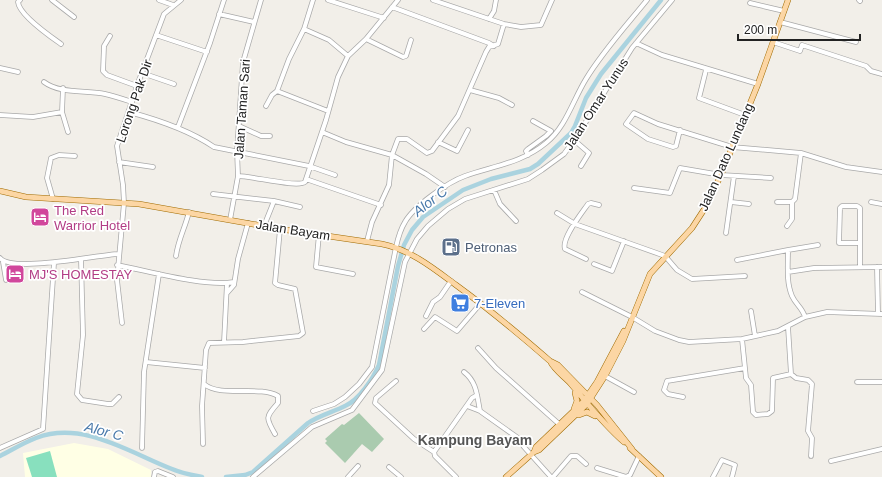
<svg xmlns="http://www.w3.org/2000/svg" width="882" height="477" font-family="Arial,sans-serif">
	<rect width="100%" height="100%" fill="#f2efe9"/>
	<path fill="#ffffe5" d="M74,443l34,6 43,21v7h-126l-2,-24z"/>
	<path fill="#aacbaf" d="M359,413l25,26 -12,13 -10,-8 -17,19 -20,-20 2,-2 -2,-2 17,-15 2,1z"/>
	<path fill="#88e0be" d="M50,451l7,26h-25l-6,-19z"/>
	<g fill="none" stroke-linecap="round" stroke-linejoin="round">
		<path stroke="#aad3df" stroke-width="4.5" d="M0,456c12,-6 23,-13 36,-18 47,-18 94,15 136,31 9,4 20,6 30,8
			M226,477l19,-2 8,-3 55,-49c12,-8 25,-11 37,-17 14,-6 28,-27 34,-41l19,-99 6,-21 8,-15 11,-13 40,-27 28,-11 39,-10 8,-5 33,-31 4,-7 11,-28 15,-24 60,-74"/>
		<g stroke="#a9a9a9" stroke-width="5.5">
			<path id="minor" d="M20,0l-2,2c1,13 33,35 43,42
				M52,0l22,17
				M159,0l14,5
				M328,0l56,18
				M433,0l71,24 17,3 20,-2 11,-25
				M859,0l1,1
				M750,3l34,8
				M392,7l97,36 5,3
				M219,14l35,8
				M489,19l5,-8 2,-11
				M780,22l76,20
				M304,29l25,11 19,16
				M156,35l51,17
				M110,36l-6,10 -1,25 4,4 30,11
				M366,39l37,18 3,-1 5,-16
				M773,42l27,9 2,-6 64,21 5,5 11,3
				M636,43l26,12 96,29
				M0,68l18,4
				M706,70l-7,28 46,17
				M142,73l32,11
				M44,82c16,12 42,8 61,12 9,2 18,5 27,8
				M63,88l-1,24 6,20
				M470,90l29,8 13,7
				M277,91l51,20
				M266,106l6,-11 5,-4 12,-32 15,-30 9,-29
				M129,112c30,8 60,18 85,35l95,19 26,9
				M0,115l33,2 29,-5
				M533,121l18,10
				M239,126l22,10h9
				M178,127l32,-84 14,-43
				M680,130l-4,16 -3,1 -25,-8 -22,-15 8,-11 24,11 74,23 69,6 45,14 36,5
				M322,132l24,10 46,13 34,19 19,13
				M574,140l15,13 -8,13
				M438,142l19,9 11,-21
				M528,155l-2,-4 2,-2 18,-13 5,-5
				M119,162l34,5
				M238,176c14,0 60,12 67,6l21,-62 12,-43 10,-21 18,-17 32,-39
				M306,179l75,26
				M634,188l36,5 10,-25 41,7 50,3
				M494,190l6,14 16,17
				M213,194l61,7 26,6
				M53,199l-6,-21 4,-20 8,-3 16,1
				M731,202l18,2
				M777,202h15l3,-3 6,-46
				M871,202l11,2
				M557,213l18,11 90,32 12,14 15,9 53,-3
				M230,220l8,-44 -1,-25 6,-89 18,-62
				M264,226l10,-25
				M787,226l5,-7v-17
				M726,233l8,-57
				M319,234l-3,33 37,7
				M367,241l5,-19 17,-37 3,-30 6,-16h9l20,14 5,-2 26,-35 28,-64 3,-5 9,-3 6,-20
				M860,243h-21l1,-35 2,-2h15l3,2v58
				M788,250l30,-5
				M176,256c2,-16 9,-28 13,-44
				M0,258c13,15 97,-3 118,-4
				M81,259l2,76 -6,59 5,6 26,4h4l7,-7
				M586,259l-21,-10c-4,-10 16,-35 23,-45l3,-1 8,2
				M737,260l51,-10c0,15 -2,32 4,46 4,9 10,11 13,21
				M3,262l3,18
				M594,264l18,7 12,-30
				M117,265c32,6 86,22 117,17
				M877,267l1,47
				M788,272l26,-4 68,-1
				M582,292l50,25 23,14 24,9 10,2 53,-3 36,-8 27,-14 22,-5 55,2
				M227,293l7,-8 4,-26 10,-36
				M751,311l4,25
				M426,316l7,-14 7,-5 11,-16
				M122,323l-5,-43 7,-77 -1,-18 -6,-39 21,-63 26,-69 17,-14
				M424,329l11,-12 22,14 24,-28
				M742,339l4,39 5,7 2,27 3,3 12,-1 4,-3 1,-33 18,-4 -3,-47
				M224,342l3,-59
				M478,348l18,20 63,56
				M146,362l59,6
				M464,372c13,10 13,24 16,39
				M791,374l5,4 12,2 4,4 -4,47 4,7 -1,18
				M605,376l29,16
				M396,381l-20,17 -1,5 39,36 20,13
				M857,382h25
				M204,384c17,14 55,1 74,12v7c-12,14 -13,14 -3,31
				M683,397l-15,-3 -4,-4 3,-9 78,-13
				M467,406l13,5 38,27 6,9 27,30
				M313,411l21,-7 11,-7 14,-13 13,-17 24,-120c2,-9 4,-17 9,-25 9,-16 43,-40 60,-46 28,-10 57,-13 81,-33 20,-16 27,-43 40,-64 17,-28 40,-53 61,-79
				M203,444l-1,-38 4,-56 3,-7 34,-1 56,-6 4,-3 -8,-44 -17,-4 -3,-2 5,-54
				M0,448l43,-19 11,-166
				M142,448l2,-76 15,-98
				M434,452l38,-54 5,-3
				M434,452l1,4 21,21
				M831,461l51,-12
				M389,467l12,10
				M597,468l29,9 4,-2 9,-19
				M154,477l1,-5 3,-1 15,6
				M253,477l59,-50 40,-17 30,-40 23,-108 12,-23 11,-13 20,-17 17,-10 63,-20 14,-9 22,-16 13,-18 55,-88 40,-48
				M348,477l10,-11
				M553,477l18,-21h6l9,8
				M713,477l9,-17 13,5 -3,12"/>
		</g>
		<g stroke="#a06b00" stroke-width="6">
			<path id="major" d="M0,191l26,6 113,7 141,25 102,15c29,6 51,24 74,41 33,24 63,49 94,76l8,4 39,40 35,44
				M550,361c5,10 14,15 21,23 17,20 33,41 53,58
				M574,409l3,-8 -2,-8
				M579,415l8,-3 8,4
				M630,448l31,29
				M534,452l2,-5 48,-46 13,-19 27,-51
				M506,477l28,-25 5,-2 48,-46 18,-28 18,-35 27,-67 42,-46 13,-20 16,-33 37,-91 30,-84"/>
		</g>
		<use href="#minor" stroke="#fff" stroke-width="4"/>
		<use href="#major" stroke="#fcd6a4" stroke-width="5"/>
	</g>
	<defs>
		<g id="hotel-square" transform="scale(1)"><rect x="-9" y="-9" width="18" height="18" rx="4" fill="#d1479c" stroke="#fff"/><path d="M-6-4.5h1.5V1H6V5H4.5V3h-9V5H-6ZM-4 0a1.8 1.8 0 1 1 3.6 0ZM.5 0V-2.5h3Q6-2.5 6 0Z" fill="#fff"/></g>
		<g id="fuel-square" transform="scale(1)"><rect x="-9" y="-9" width="18" height="18" rx="4" fill="#5c6f8a" stroke="#fff"/><path d="M-5.5-6h7V0h2V4h1.3V-2.5L3-4.5l.8-.8L6-3V5H2.5V1h-1V6h-7ZM-4.2-4.7v3.2H.2V-4.7Z" fill="#fff"/></g>
		<g id="supermarket-square" transform="scale(1)"><rect x="-9" y="-9" width="18" height="18" rx="4" fill="#3f7fe0" stroke="#fff"/><path d="M-6-5.5h2.5l.6 2H6L4.5 2H-2.5L-4.4-4H-6ZM-1.5 3.2a1.3 1.3 0 1 0 .1 0ZM3 3.2a1.3 1.3 0 1 0 .1 0Z" fill="#fff"/></g>
	</defs>
	<g fill-rule="evenodd">
		<use href="#hotel-square" x="40" y="217"/>
		<use href="#fuel-square" x="451" y="247"/>
		<use href="#hotel-square" x="15" y="274"/>
		<use href="#supermarket-square" x="460" y="303"/>
	</g>
	<g text-anchor="middle" dominant-baseline="central" stroke-width="3.5" stroke-linejoin="round" paint-order="stroke">
		<g font-size="13" fill="#222" stroke="#fff">
			<text transform="translate(134 101) rotate(-71)">Lorong Pak Dir</text>
			<text transform="translate(596 104) rotate(-57)">Jalan Omar Yunus</text>
			<text transform="translate(242 109) rotate(-86)">Jalan Taman Sari</text>
			<text transform="translate(726 157) rotate(-66)">Jalan Dato Lundang</text>
			<text transform="translate(293 230) rotate(9)">Jalan Bayam</text>
		</g>
		<g font-size="13" fill="#b23c85" stroke="#fff" text-anchor="start">
			<text x="54" y="210">The Red<tspan x="54" dy="15">Warrior Hotel</tspan></text>
			<text x="29" y="274">MJ'S HOMESTAY</text>
		</g>
		<g font-size="13" fill="#4e5e75" stroke="#fff" text-anchor="start">
			<text x="465" y="247">Petronas</text>
		</g>
		<g font-size="13" fill="#366cbe" stroke="#fff" text-anchor="start">
			<text x="474" y="303">7-Eleven</text>
		</g>
		<g font-size="14" font-style="italic" fill="#4a7aab" stroke="#fff">
			<text transform="translate(430 201) rotate(-38)">Alor C</text>
			<text transform="translate(104 431) rotate(15)">Alor C</text>
		</g>
		<g font-size="14" font-weight="bold" fill="#555" stroke="#fff">
			<text x="475" y="440">Kampung Bayam</text>
		</g>
	</g>
	<path d="M738 34v6h122v-6" fill="none" stroke="#222222" stroke-width="2"/>
	<text x="744" y="34" font-size="12" fill="#222222" stroke="#ffffff" stroke-width="3" paint-order="stroke">200 m</text>
</svg>
